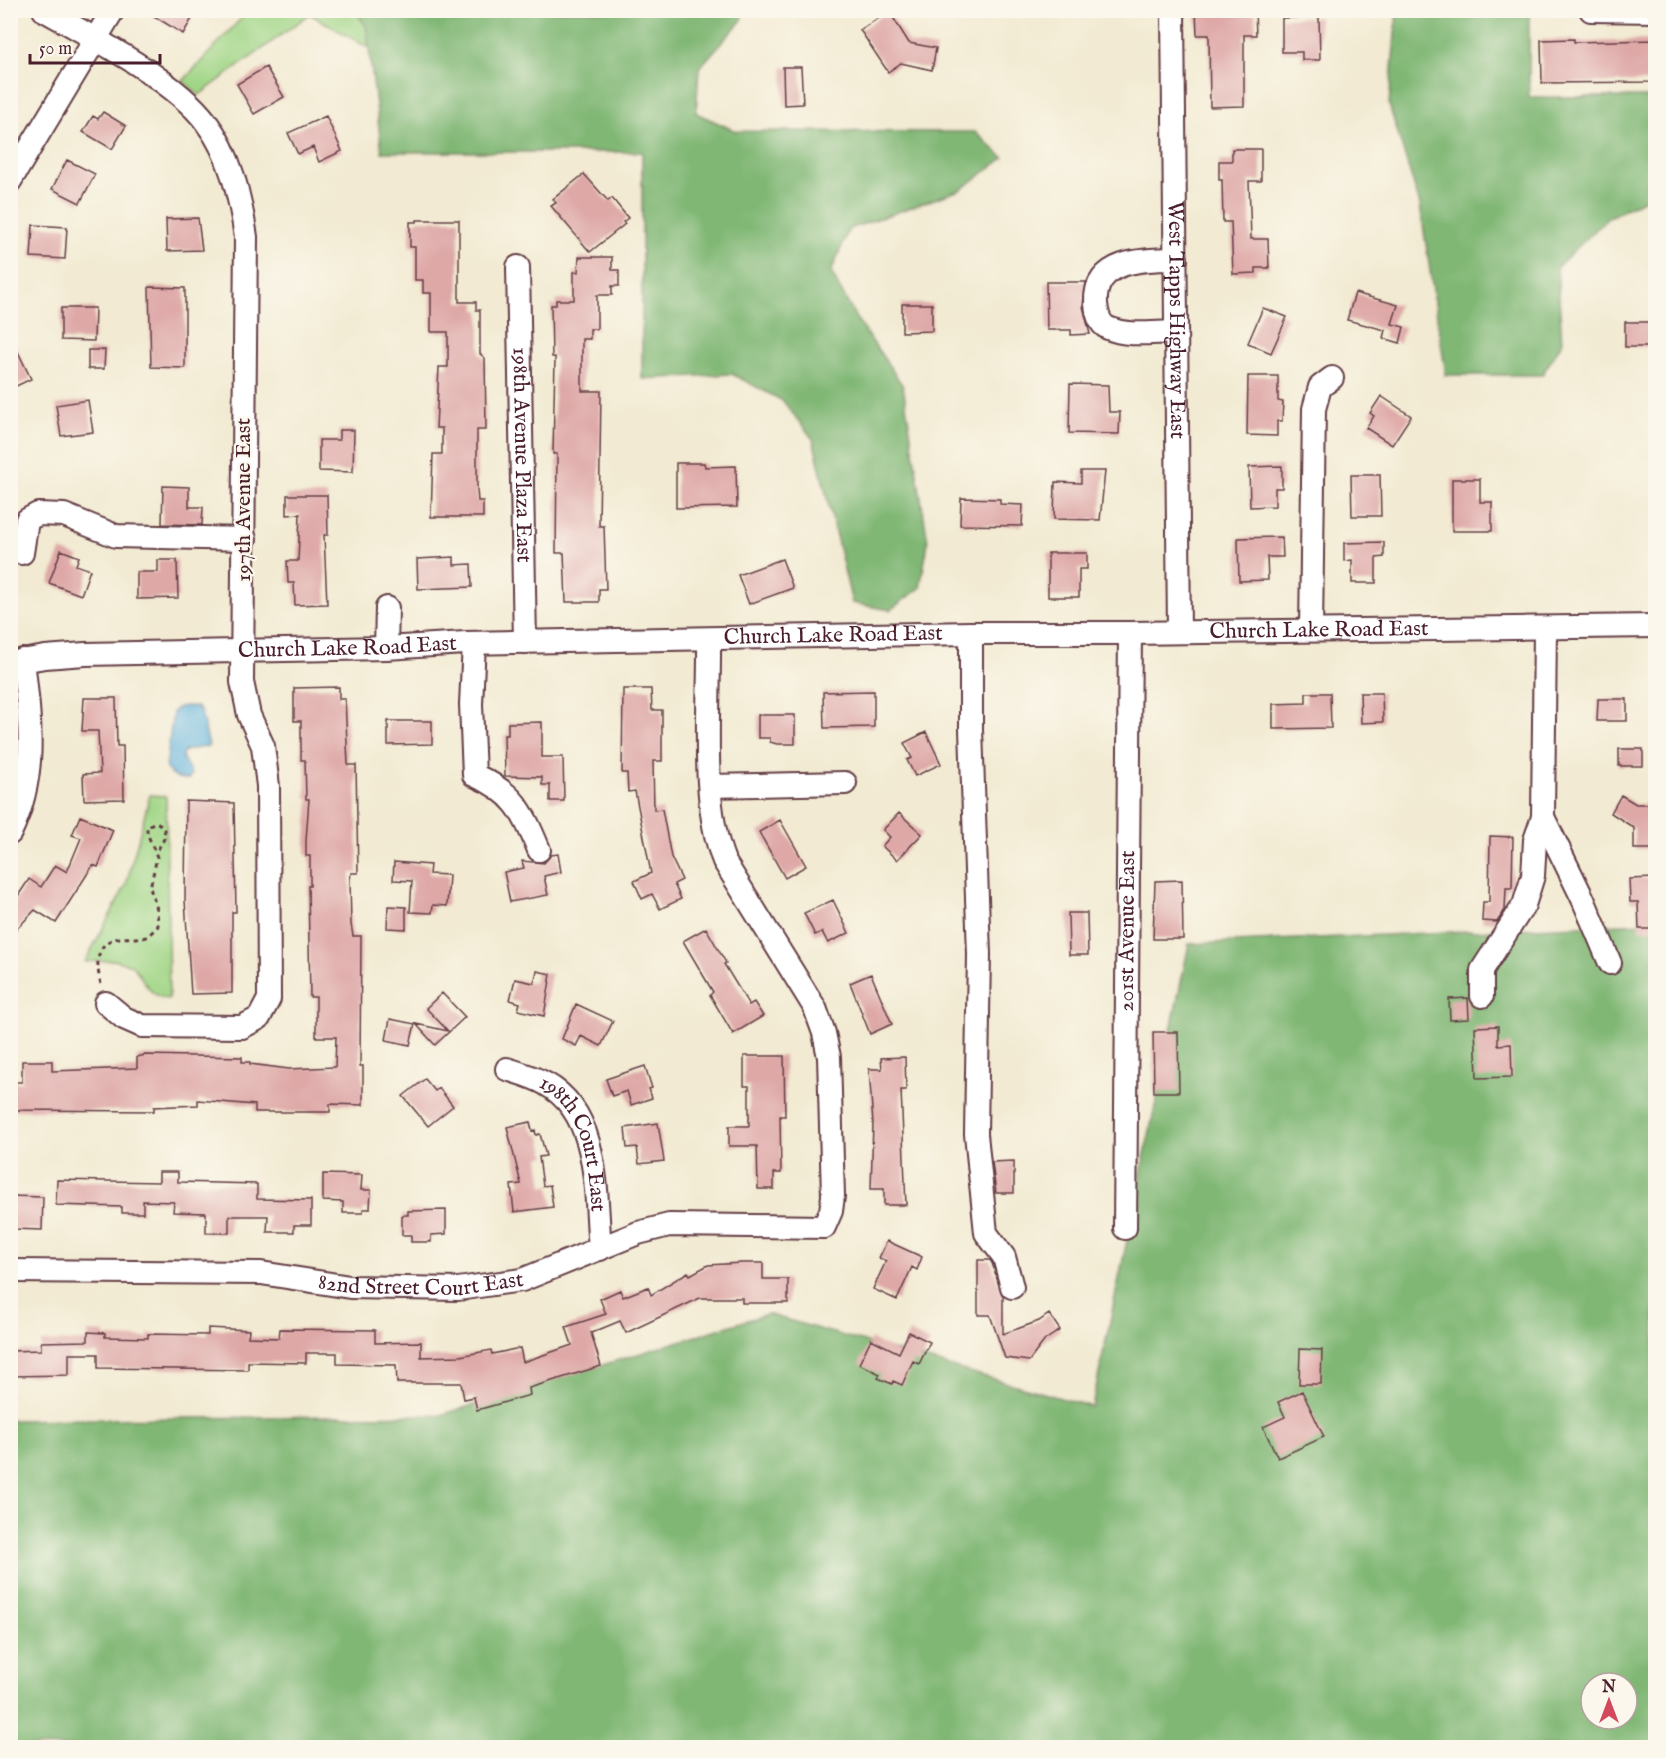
<svg xmlns="http://www.w3.org/2000/svg" width="1666" height="1758" font-family="'IM FELL English',serif">
	<rect width="100%" height="100%" fill="#fbf7ec"/>
	<filter id="ink" filterUnits="userSpaceOnUse"><feTurbulence type="fractalNoise" baseFrequency=".0167" numOctaves="2"/><feDisplacementMap in="SourceGraphic" scale="12" xChannelSelector="R" yChannelSelector="G"/><feConvolveMatrix kernelMatrix="1 2 1 2 8 2 1 2 1" color-interpolation-filters="sRGB"/></filter>
	<filter id="wash" filterUnits="userSpaceOnUse"><feTurbulence type="fractalNoise" baseFrequency=".008" numOctaves="4" result="noise"/><feDisplacementMap in="SourceGraphic" scale="24" xChannelSelector="R" yChannelSelector="G"/><feGaussianBlur stdDeviation="1.35" result="paint"/><feColorMatrix in="noise" values="0 0 0 0 0 0 0 0 0 0 0 0 0 0 0 0 0 1.4 0 .05"/><feComposite in="paint" operator="in"/></filter>
	<g filter="url(#wash)">
		<rect width="100%" height="100%" fill="#f2ead2"/>
		<path fill="#a1d687" stroke="#767a59" stroke-width="1.5" d="M248,11h137l-1,46 -74,-43 -111,81 -16,-14z
			M150,795l16,1 3,203c-21,-2 -24,-19 -37,-34l-18,-5 -29,2 41,-77z"/>
		<path fill="#80b774" stroke="#656b50" stroke-width="1.5" fill-rule="evenodd" d="M355,11h387v9l-43,48 -3,45 40,18 239,1 29,26 -44,32 -111,39 -18,43 25,46 47,68 25,156 -8,46 -30,22 -38,-7 -39,-164 -30,-38 -51,-27 -90,5v-227h-260l-16,-126z
			M1397,11h132v86h126v97l-46,23 -52,50 5,76 -20,32h-96l-26,-170 -31,-100z
			M1655,864v883l-1364,1 -3,-3 -277,2 -1,-327 431,-5 326,-101 325,93 97,-463 456,-21zM1591,1683h36v36h-36z"/>
		<path fill="#62b4dd" stroke="#566a84" stroke-width="1.5" d="M186,706l11,1 4,5 8,34 -25,5 -2,5 9,18 -2,5c-12,0 -16,-1 -23,-11l7,-56 4,-4z"/>
		<g fill="none" stroke-linecap="round" stroke-linejoin="round">
			<path stroke="#62b4dd" stroke-width="5" d="M237,1748l75,-6 10,6"/>
		</g>
		<g id="blocks">
			<path fill="#dea8a7" d="M144,10h53l-14,24z
				M1196,10h59l1,25h-12v71l-34,1 -1,-72h-12z
				M889,11l20,32 27,5 -4,22 -31,-7 -13,9 -28,-42z
				M1319,17l1,43h-18v-8h-20v-34z
				M1574,39v3l82,-2v42l-114,1 -1,-43z
				M266,67l18,30 -30,17 -17,-30z
				M783,67h18l2,37 -19,1z
				M103,112l23,14 -14,23 -29,-17 10,-16 5,3z
				M326,116l16,35 -23,11 -6,-15 -15,7 -10,-21z
				M1232,149h29v32h-12l2,58h17l1,29h-13v5l-23,1 -2,-52h-8l-1,-42h-3v-19h13z
				M67,160l28,14 -15,29 -28,-14z
				M584,174l24,27 4,-3 16,20 -5,4 2,2 -35,28 -39,-46 5,-3 -3,-4z
				M198,218l4,32 -35,1 -1,-32z
				M417,220h42v82h17v8h4v44l5,4 1,72h-9v60l1,11h5v16h-52l2,-63h9v-26h-6l3,-61h9v-35h-17v-39h-8v-13h-8v-33h-5v-25h7z
				M33,225l34,2 -2,32 -34,-2z
				M579,257h33v13h7v16h-7v9h-15v34h-7v10h-8v52h19l-2,135h5l2,63h-7v13h-33l-2,-49h-8l1,-99h-4l2,-97h-3l-1,-52h5v-5h18v-28h4z
				M1046,282h40l-3,24 7,28 -19,1v-5h-24z
				M149,287l36,1v80l-34,-1z
				M1355,293l43,12 -6,19 12,3 -4,16 -17,-5 2,-8 -38,-10z
				M902,304h30v27l-30,1z
				M61,308h34l-1,33 -33,-1z
				M1263,308l24,9 -16,36 -23,-10z
				M1625,322h31v25h-31z
				M10,335l21,44 -21,10z
				M88,350h17l-1,19h-16z
				M1248,376h30v25l5,1 -1,19h-5v15l-30,-1z
				M1070,384l38,1 1,27h11l-1,22 -50,-1z
				M1381,396l30,20 -19,29 -26,-17 8,-12 -4,-3z
				M88,400l5,32 -32,4 -5,-31z
				M339,430h15l-1,42 -34,-1v-31h20z
				M676,463h28l1,4 31,-1 1,41 -61,1z
				M1282,466v22h-7v18l-25,1 -1,-40z
				M1081,471h24l-5,49 -46,-1 1,-37 26,1z
				M1351,475h29l1,41h-29z
				M1452,479h28v23h12v29h-40z
				M163,486l26,1v20h14l-1,18 -40,-1z
				M287,495h40l1,40h-4l3,69 -32,1 -1,-22h-6l-1,-22h11l2,-47 -13,1z
				M961,498l39,1v5l23,1 -1,21 -62,-1z
				M1282,537l1,20h-16l1,23 -29,1 -1,-43z
				M1384,542v15l-8,1v25h-24v-23l-8,1v-18z
				M61,550l18,7 -3,8 14,5 -9,25 -32,-12z
				M1048,553h39v16h-8v28h-31z
				M454,557v8l17,-1 1,23 -54,2 -1,-30z
				M782,559l11,29 -44,16 -11,-29z
				M158,560h19l1,38 -41,1v-27h21z
				M339,687v12h6l3,66h8l2,108h-7l-1,7 1,44 2,12h8l-1,130h3v39l-33,-1v8h-75v-7l-57,-5v5l-44,2v4l-144,-1v-28h12v-21h30v10l85,-3v-11l8,-2 97,2v5h8v2l39,5 46,-2 1,-30h-20v-40h-6l-2,-111h2v-30h-4v-16l3,-41h-3l-1,-39h-4v-39h-7v-33z
				M623,689h28l1,21h10v51h-9l1,49 8,-1 9,48 11,23 -8,4 7,15 -21,10 -8,-15 -10,5 -8,-18 17,-8 -16,-82 -7,1 -1,-19h-5z
				M874,691v36l-50,1 -1,-36z
				M1306,693h24l1,35 -58,1v-25l33,-1z
				M1360,693h22l1,29 -22,1z
				M84,698h32l1,48h6l1,53 -40,1 -1,-26 17,-1 -2,-42h-16z
				M1598,699h29v22h-30z
				M758,715h37v29h-18l-7,-2v-4h-12z
				M388,721h44v23l-44,1z
				M542,722v35h21l1,44h-14v-16h-8v-8l-37,-1 -1,-41h4v-12z
				M926,732l15,32 -26,12 -8,-16 5,-2 -8,-15z
				M1619,749h24v17h-24z
				M1621,795l15,9h20v45h-22v-21l-23,-15z
				M186,801l48,2 2,109h-4v81l-41,1 -6,-94z
				M899,813l23,21 -25,26 -15,-14 8,-9 -7,-7z
				M80,816l33,14 -15,37 -5,-2 -37,58 -21,-13 -25,26v-28l19,-29 12,8 14,-22 12,7 14,-34 -9,-3z
				M780,820l26,46 -21,12 -26,-46z
				M1490,836l23,1 -1,51h-6l-1,22 -8,12 -15,-1 1,-19h6z
				M558,854l3,18 -17,4 4,19 -38,7 -6,-30 20,-4 -2,-7 22,2 7,-8z
				M394,862l36,3 -1,9 20,1 -2,31 -14,-1 -1,8 -22,-1 2,-31 -19,-1z
				M1656,878v51h-17l-1,-27h-8l-1,-23z
				M1182,880l1,59h-30l2,-58z
				M833,900l16,33 -21,10 -6,-11 -7,3 -11,-22z
				M388,906l18,1v22l-19,-1z
				M1068,913h19l1,42h-19z
				M706,928l20,35 -2,1 25,41 5,-3 9,14 -30,18 -23,-39 3,-3 -30,-51z
				M537,971l14,3 -7,42 -26,-6 2,-7 -10,-3 5,-21 19,4z
				M871,974l21,50 -22,10 -20,-51z
				M442,993l23,24 -30,28 -19,-21 32,7 -22,-23z
				M1468,998l1,21 -19,1 -1,-21z
				M576,1004l37,17 -12,25 -20,-10 -5,10 -14,-7z
				M390,1019l25,5 -5,21 -24,-5z
				M1498,1026v19l13,-1 1,33 -35,1 -2,-51z
				M1153,1032h25l1,60h-25z
				M744,1056h40l1,60h-5l1,57h-7v16h-16l-1,-43h-28v-20h20v-40h-5z
				M905,1057l1,33h-5l5,115h-22v-16h-13l2,-66 -4,-54h13l-1,-11z
				M645,1066l7,22 -3,1 3,9 -21,7 -4,-14 -15,5 -6,-17z
				M425,1079l10,12 4,-3 14,18 -25,20 -25,-30z
				M530,1122l2,9 3,-1 1,5 4,-1 6,22 -7,1 4,29 7,-1 3,22 -39,5 -3,-27 10,-1 -14,-57z
				M658,1123l6,38 -25,3 -2,-17 -10,1 -2,-20z
				M1014,1161v32h-18l-4,-31z
				M159,1172h19v10l79,2v15l54,1v25h-17v7h-27l1,-16h-39v17h-23v-20l-33,-1 1,-10 -31,-1v12h-21v-6l-66,-2 1,-25 102,2z
				M323,1174l39,1 -1,15h10l-1,19h-7v4h-20v-11l-20,-1z
				M10,1196l33,1 -1,33 -30,-1z
				M446,1210v24l-15,1v7h-20v-7h-9v-20h6v-4z
				M887,1241l35,16 -5,13 -5,-3 -15,33 -24,-11 13,-28 -7,-3z
				M978,1260h12l2,3 11,34v37l36,-13 10,-7 11,16 -15,10 -16,21 -24,-3 -15,-43h-12z
				M742,1263h21v16h25v24h-46v-5h-42l-74,35 -6,-12 -29,12 10,33 -72,22 1,7 -53,15 -3,-13 -10,2 -3,-16h-64l-1,-18 -59,-1v-11h-31v10l-58,-1v8l-150,-2v-14h-29v21l-59,1v-25l31,-1v-8l47,-1v-9l17,1v4l43,1v-4l60,1v-7l41,2 -1,7 31,1 1,-9 95,1v13l46,-1v15l39,-1 31,-6 1,4 28,-6 3,14 49,-17 -6,-18 40,-13 -6,-15 20,-9 3,7 25,-10 3,8 37,-23 2,3 18,-10z
				M909,1332l21,10 -11,22 -6,-3 -11,24 -9,-4 -1,3 -14,-6 2,-4 -21,-10 12,-25 28,14z
				M1300,1349l22,1 -1,34h-22z
				M1302,1391l22,46 -46,21 -15,-31 22,-10 -7,-15z"/>
		</g>
	</g>
	<g filter="url(#ink)">
		<use href="#blocks" fill-opacity="0" stroke="#633d44" stroke-width="1.5"/>
		<g fill="none" stroke-linecap="round" stroke-linejoin="round">
			<g stroke="#633d44" stroke-width="26">
				<g id="minor">
					<path d="M44,10c46,26 131,70 162,112 25,33 34,75 40,115l-4,445 7,33 14,31 5,40 1,213 -10,19 -17,9 -100,-1 -18,-8 -18,-15"/>
					<path id="s1" d="M1173,10l6,622"/>
					<path d="M1591,10l65,1"/>
					<path d="M10,181l103,-171"/>
					<path d="M1176,259c-33,0 -83,1 -80,45 1,9 3,20 12,24 20,9 46,4 68,4"/>
					<path id="s2" d="M518,267l7,375"/>
					<path d="M22,553l5,-33 11,-6 26,1 52,21 129,3"/>
					<path d="M1545,628l-2,189 40,82 27,64"/>
					<path d="M1311,630l3,-221 6,-22 12,-9"/>
					<path d="M971,633v96l8,225 -3,180 10,99 18,24 8,30"/>
					<path d="M474,643l-3,61 3,71c40,17 49,36 65,75"/>
					<path d="M386,648l1,-40"/>
					<path id="s3" d="M10,663l35,-6 40,-3 301,-6 79,-5 506,-10h159l526,-7"/>
					<path d="M710,786l135,-3"/>
					<path d="M10,833c28,-58 20,-111 13,-173"/>
					<path d="M1482,996v-26l42,-65 9,-29 2,-36 8,-23"/>
					<path id="s4" d="M507,1069c12,4 27,8 39,15 55,30 49,111 54,165"/>
					<path id="s5" d="M1125,1228l5,-595"/>
					<path id="s6" d="M10,1271l251,2 89,14 108,2 64,-9 116,-47 31,-8 155,2 7,-16 2,-15 -4,-139 -5,-24 -9,-25 -91,-147c-24,-59 -14,-156 -15,-222"/>
				</g>
			</g>
			<path stroke="#633d44" stroke-width="3" stroke-dasharray="4.5 4.5" stroke-linecap="butt" d="M101,984c-5,-18 -7,-42 18,-46 9,-1 18,1 28,-1l11,-11 -1,-17 -7,-21 7,-31 -10,-24v-7l9,-4c14,7 9,19 0,29"/>
			<use href="#minor" stroke="#fff" stroke-width="22"/>
		</g>
	</g>
	<g text-anchor="middle" dominant-baseline="central" stroke-width="4.5" stroke-linejoin="round" paint-order="stroke">
		<g font-size="22" fill="#4a1f2b" stroke="#fbf7ec">
			<text stroke="none"><textPath href="#s1" startOffset="310">West Tapps Highway East</textPath></text>
			<text stroke="none"><textPath href="#s2" startOffset="188">198th Avenue Plaza East</textPath></text>
			<text transform="translate(244 500) rotate(-90)">197th Avenue East</text>
			<text stroke="none"><textPath href="#s3" startOffset="1310">Church Lake Road East</textPath></text>
			<text stroke="none"><textPath href="#s3" startOffset="824">Church Lake Road East</textPath></text>
			<text stroke="none"><textPath href="#s3" startOffset="338">Church Lake Road East</textPath></text>
			<text stroke="none"><textPath href="#s5" startOffset="297">201st Avenue East</textPath></text>
			<text stroke="none"><textPath href="#s4" startOffset="111">198th Court East</textPath></text>
			<text stroke="none"><textPath href="#s6" startOffset="412">82nd Street Court East</textPath></text>
		</g>
	</g>
	<rect width="1666" height="1758" fill="none" stroke="#fbf7ec" stroke-width="36"/>
	<g transform="translate(1609 1701)"><circle r="28" fill="#fbf7ec" stroke="#b4a19f" stroke-width="1.5"/>
	<path d="M0-4.5L10 22L0 15L-10 22Z" fill="#d1495b"/>
	<text y="-9" font-size="16" font-weight="bold" text-anchor="middle" fill="#4a1f2b">N</text>
	</g>
	<path d="M30 54v9h130v-9" fill="none" stroke="#4a1f2b" stroke-width="3"/>
	<text x="39" y="54" font-size="18" fill="#4a1f2b" stroke="#fbf7ec" stroke-width="4.5" paint-order="stroke">50 m</text>
</svg>
